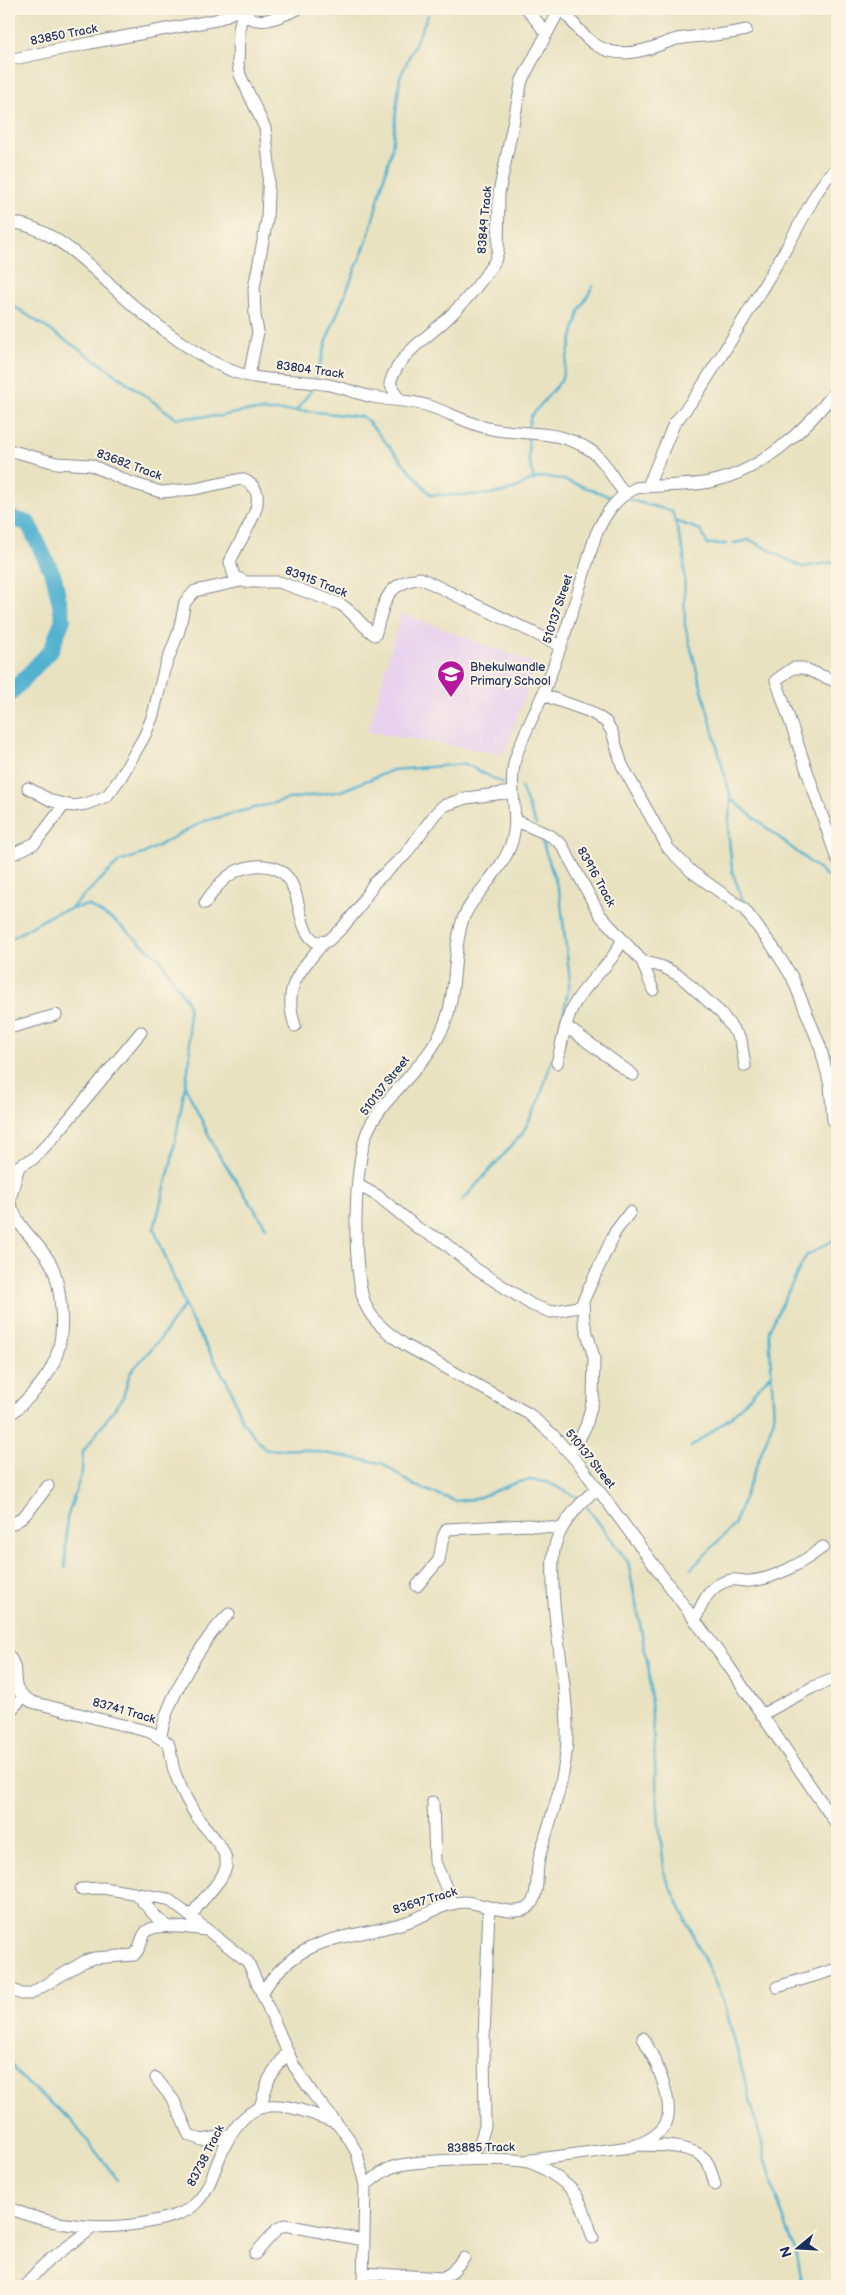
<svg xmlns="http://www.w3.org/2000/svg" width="846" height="2295" font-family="'Balsamiq Sans',sans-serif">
	<rect width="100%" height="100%" fill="#fcf5e5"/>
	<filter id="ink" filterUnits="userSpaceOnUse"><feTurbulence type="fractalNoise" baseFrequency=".02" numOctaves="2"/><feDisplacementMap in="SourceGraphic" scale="10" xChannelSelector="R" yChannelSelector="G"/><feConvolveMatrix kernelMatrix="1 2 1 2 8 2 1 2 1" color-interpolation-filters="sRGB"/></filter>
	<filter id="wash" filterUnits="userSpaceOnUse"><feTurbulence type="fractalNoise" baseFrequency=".0096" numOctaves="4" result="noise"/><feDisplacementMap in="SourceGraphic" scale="20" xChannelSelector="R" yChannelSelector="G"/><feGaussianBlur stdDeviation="1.12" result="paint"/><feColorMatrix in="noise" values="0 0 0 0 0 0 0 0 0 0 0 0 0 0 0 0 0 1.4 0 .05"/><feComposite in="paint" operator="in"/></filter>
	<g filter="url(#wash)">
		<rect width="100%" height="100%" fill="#e9e2c1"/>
		<path fill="#e8d2ee" d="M401,613l135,51 -32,90 -136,-22z"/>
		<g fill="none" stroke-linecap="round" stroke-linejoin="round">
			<path stroke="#52b2d0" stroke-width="2.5" d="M9,303l88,58 79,57 45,-2 23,-5h61l59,6 67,78c23,-1 50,2 73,-3 12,-2 29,-15 39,-15 25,0 46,14 70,20
				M316,377l13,-43 39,-96 24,-90 8,-71 28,-62
				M296,411l17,-23
				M528,427l3,-11 30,-35 18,-70 14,-25
				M528,438l1,22 5,20
				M630,500l42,11 12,43 1,72 46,173 -3,30 4,41 10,29 5,6
				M675,521l26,9 6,14h19
				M734,543l16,-3 52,27 35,-5
				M521,787l15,38
				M731,799l96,77 10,5
				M540,835l20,60 10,86 -9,44
				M70,909l49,-47 24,-8 61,-33 85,-22 52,-8 52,-21 72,-6 38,19
				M9,940l46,-27 33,-8 27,16 45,38 28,44 2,55 -19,106 -17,65 36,89 40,69 12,34 24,29 34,-1 82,14 31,22 42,16 20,-2 40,-16 14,-3 18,2 32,16
				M185,1086l31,64 50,77
				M462,1201l60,-67 17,-33 13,-42
				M691,1447l40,-30 40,-43
				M587,1507l41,55 21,109 10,154 6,50 59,127 53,198 20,56 6,30
				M65,1568l2,-50 15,-46 1,-20 40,-55 7,-24 30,-34 25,-35
				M691,1569l43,-44 40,-106 -5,-89 37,-74 31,-18
				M9,2062l12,16 50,42 47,60"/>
			<path stroke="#52b2d0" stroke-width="16" d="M9,518l19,5 26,54 9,42 -12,31 -42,45"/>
		</g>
	</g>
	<g filter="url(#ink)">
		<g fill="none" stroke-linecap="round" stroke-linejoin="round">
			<g stroke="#828890" stroke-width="13">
				<path id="minor" d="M243,9l-4,21 -1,34 2,11 25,53 4,36 -2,56 -13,68 1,28 3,16 -9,44
					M527,9l20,25
					M563,9c21,31 41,52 81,41 12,-3 22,-8 33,-11 23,-4 46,-3 69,-9
					M242,13c18,15 36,4 56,-4
					M9,60l81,-17 126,-23 24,-11
					M9,222c54,6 92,58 132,90 28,23 58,45 91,59 31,12 65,7 97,14 15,3 29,9 44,12 19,4 40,3 59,10 20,7 38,18 60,22 36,7 64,-1 98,21 16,10 22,30 35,43
					M837,389c-31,41 -76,83 -128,93 -24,5 -49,2 -73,6 -21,10 -30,25 -40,46 -16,51 -30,102 -50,152 -9,25 -24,49 -31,74 -8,28 6,57 -4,84 -9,28 -39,51 -48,75 -12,35 -4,77 -22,113 -17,36 -53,60 -72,96 -16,31 -18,149 -2,180 8,16 24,27 38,37l124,69 24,21 27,30 148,200 109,160
					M402,401l-6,-6 -6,-12c9,-30 37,-45 58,-65 18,-17 34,-37 47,-57l3,-10 1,-58 23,-113 38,-71
					M9,450l47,13 35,2 38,17 32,10 34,-3 46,-10c39,13 -3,60 -11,83l4,14 12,6h33l61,22c14,8 21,22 35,31 10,-31 7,-50 45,-57l141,68
					M648,486l26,-62 22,-28 37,-59 54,-90 30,-55 10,-14 10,-10
					M837,682l-34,-14h-10l-17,12 61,179
					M543,695l48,17 15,10 6,10 10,33 46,83 24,24 52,37 29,38 19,30 28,69 10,39 3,35
					M28,788l24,13 21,5 13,-2 21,-8 14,-19 24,-42 8,-20 11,-45 15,-39 6,-29 10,-11 46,-10
					M515,820l36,16 11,9 38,70 42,46 11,29
					M9,856l26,-13 30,-39
					M205,903c13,-19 26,-35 50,-37 56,-4 34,60 61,76l12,-1 14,-13 16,-19 16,-26 31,-28 30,-41 8,-8 23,-8 46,-6
					M642,961l21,6 17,9 41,37 20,27 4,26
					M295,1026c-13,-41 5,-54 29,-84
					M567,1027l66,48
					M9,1028l47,-13
					M557,1063c5,-19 8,-43 18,-60 14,-24 37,-38 47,-63
					M358,1185l20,11 41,33 22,11 35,29 56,36 19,7 32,-6
					M9,1202c4,8 8,19 14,26 10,13 23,24 30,40 5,13 7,27 8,41 5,51 -16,75 -52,107
					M9,1203l10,-37 14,-7 21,-22 87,-105
					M571,1455l15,-29 7,-26 1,-42 -10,-36 -1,-21 32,-69 15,-20
					M9,1525c18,-6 27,-25 39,-39
					M417,1586l22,-26 4,-23 4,-8 81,-4 34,4
					M695,1620c7,-17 15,-37 36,-40 7,-1 13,2 19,1 25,-2 54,-19 73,-34
					M9,1656c14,19 -5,30 23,46l118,30 18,11c4,9 3,20 7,30 6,16 15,34 25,48 9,12 32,32 25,49 -7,18 -26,30 -34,47l57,45 46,104 19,28 34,42 10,17 8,32 -2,101
					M9,1712l14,-15
					M761,1715l52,-28 24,-9
					M161,1737c3,-33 43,-100 68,-123
					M433,1802l2,60 18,42
					M81,1889l22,-1 65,11 23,18
					M135,1893l23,26 11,8
					M777,1987l60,-18
					M9,1988l12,6h9l55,-33 9,-3 40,-3c8,-7 6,-18 13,-24 10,-9 46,-2 59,-1
					M263,1991c40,-60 84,-50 144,-69 18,-6 37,-19 57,-20 18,0 56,20 68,1 8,-14 3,-33 8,-48 11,-39 26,-76 27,-117 1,-51 -12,-100 -14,-151 0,-15 -2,-30 3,-45 7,-21 24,-39 40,-53
					M156,2078l18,23 15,34 13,5 29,-5
					M260,2107l9,-28 18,-27
					M637,2145c20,1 54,-1 68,14 6,7 8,18 10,26
					M466,2160l14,-17 5,-17 -1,-87 5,-132
					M524,2161l106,-14c12,-3 28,-11 35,-22 12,-21 -11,-68 -22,-87
					M365,2185c8,-5 16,-13 25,-17 23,-9 107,-10 133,-7 15,2 35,16 46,26 13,11 18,35 24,51
					M9,2208c47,20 100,24 149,12 13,-3 29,-7 38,-17 12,-12 17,-29 23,-44 27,-67 57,-60 115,-37
					M255,2254l22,-25 8,-4 78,15
					M363,2273l79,5 9,-5 13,-15
					M26,2286c16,-27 44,-38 67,-59"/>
			</g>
			<use href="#minor" stroke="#fff" stroke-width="11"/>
		</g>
	</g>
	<defs>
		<g id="school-pin" transform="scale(1.4375)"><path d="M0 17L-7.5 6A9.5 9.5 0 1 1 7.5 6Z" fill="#b5179e" stroke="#fcf5e5"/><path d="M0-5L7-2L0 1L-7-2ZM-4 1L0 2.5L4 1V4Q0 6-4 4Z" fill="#fff"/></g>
	</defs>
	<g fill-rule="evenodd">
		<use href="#school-pin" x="451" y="674"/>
	</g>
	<g text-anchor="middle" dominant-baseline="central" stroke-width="4" stroke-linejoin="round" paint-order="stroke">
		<g font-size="12" fill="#1b2f5e" stroke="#fcf5e5">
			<text transform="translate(64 35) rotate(-11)">83850 Track</text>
			<text transform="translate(485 220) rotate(-85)">83849 Track</text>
			<text transform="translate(310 370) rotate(8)">83804 Track</text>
			<text transform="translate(129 465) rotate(20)">83682 Track</text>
			<text transform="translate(316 582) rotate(21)">83915 Track</text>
			<text transform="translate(558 609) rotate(-72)">510137 Street</text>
			<text transform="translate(596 877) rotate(61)">83916 Track</text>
			<text transform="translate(385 1086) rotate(-52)">510137 Street</text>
			<text transform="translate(590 1459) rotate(51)">510137 Street</text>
			<text transform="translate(124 1711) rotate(16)">83741 Track</text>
			<text transform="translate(425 1901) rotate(-17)">83697 Track</text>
			<text transform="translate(481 2148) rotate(-1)">83885 Track</text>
			<text transform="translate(206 2156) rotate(-63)">83738 Track</text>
		</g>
		<g font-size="12" fill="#1b2f5e" stroke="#fcf5e5" text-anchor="start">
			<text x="470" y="667">Bhekulwandle<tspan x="470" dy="14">Primary School</tspan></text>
		</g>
	</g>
	<rect width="846" height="2295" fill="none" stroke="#fcf5e5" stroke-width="30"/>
	<g transform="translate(798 2248) rotate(252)" stroke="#fcf5e5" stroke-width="4" paint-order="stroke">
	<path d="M0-4L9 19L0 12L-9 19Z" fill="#1b2f5e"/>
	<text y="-8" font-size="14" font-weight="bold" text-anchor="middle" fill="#1b2f5e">N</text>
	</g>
</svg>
